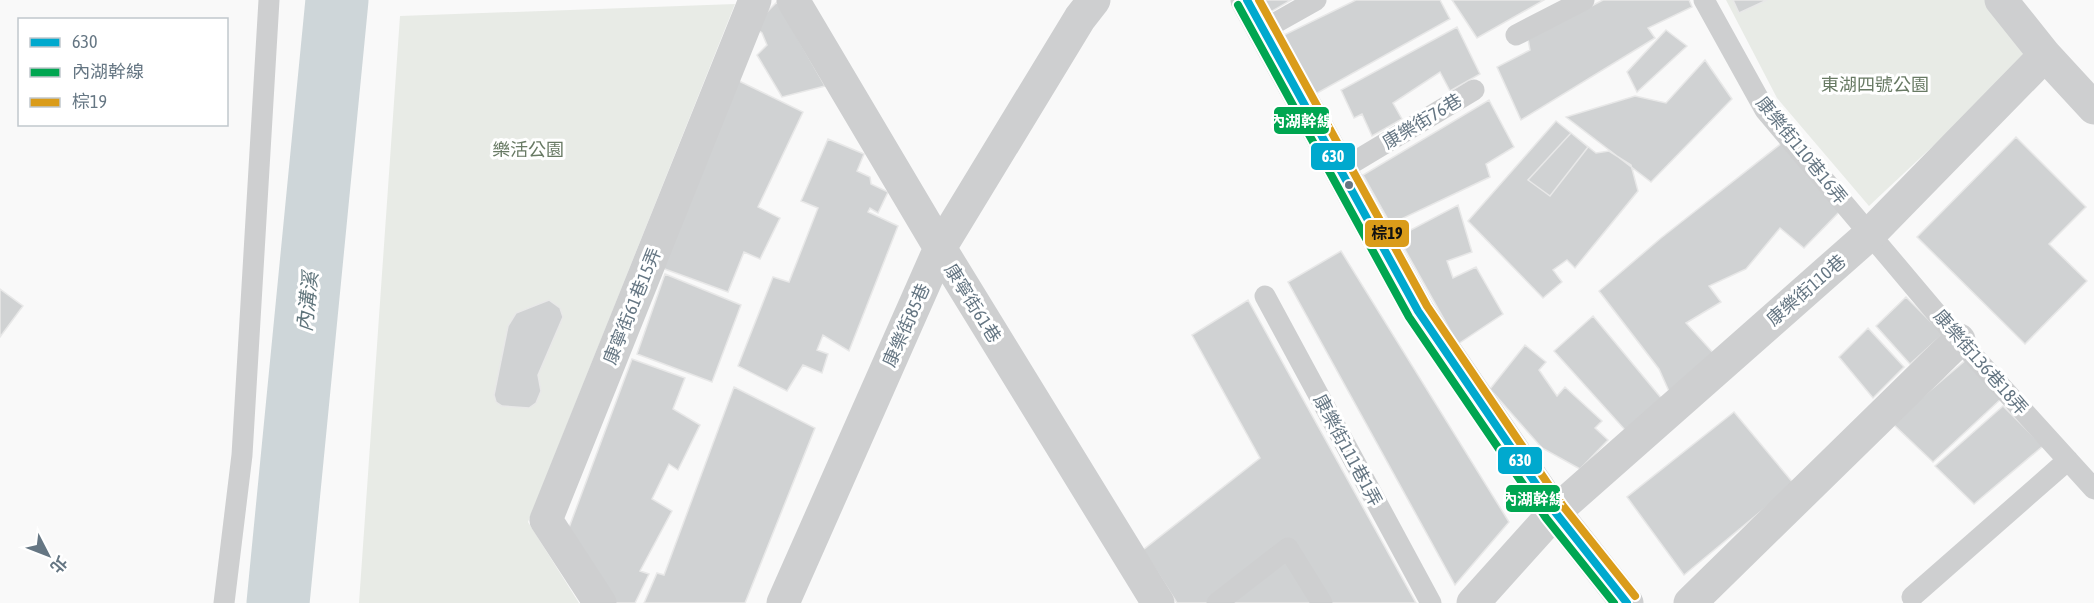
<svg xmlns="http://www.w3.org/2000/svg" width="2094" height="603" font-family="'Asap Condensed','Noto Sans TC',sans-serif">
	<rect width="100%" height="100%" fill="#f9f9f9"/>
	<path fill="#e8ebe6" d="M1726,0h265l42,52 -164,154 -92,-108z
		M735,4l-207,518 51,81h-220l41,-587z"/>
	<g fill="none" stroke-linecap="round" stroke-linejoin="round">
		<path stroke="#ced6d9" stroke-width="63" d="M278,603l59,-603"/>
	</g>
	<path fill="#d0d2d3" stroke="#e8e8e8" stroke-width="1.5" d="M1260,0h31l-24,14z
		M1356,0h84l10,19 -138,77 -28,-61z
		M1452,0h92l-67,38z
		M1603,0h86l3,7 -44,21 7,10 -134,82 -24,-53 33,-17 -2,-11z
		M1733,0h34l-28,13z
		M777,2l48,84 -43,11 -25,-42 10,-10 -5,-12 -9,-7z
		M1457,27l23,47 -30,17 -10,-19 -47,31 9,16 -30,17 -10,-22 -8,4 -13,-28z
		M1666,30l21,16 -50,46 -10,-20z
		M1705,60l27,39 -81,83 -85,-65 69,-21 31,7z
		M737,80l66,32 -45,95 22,11 -20,41 -16,-7 -16,40 -66,-24z
		M1489,100l25,47 -28,17 4,13 -91,43 8,12 51,-27 14,47 -25,9 6,17 23,-11 27,47 -45,30 -95,-169z
		M1556,121l40,32 13,-2 22,14 7,26 -63,77 -8,-8 -14,10 9,12 -19,16 -75,-77z
		M1571,133l17,14 -38,49 -22,-16z
		M2016,137l70,70 -37,37 38,37 -62,63 -108,-107z
		M828,139l36,15 -7,17 13,6 1,7 17,8 -10,21 -8,-5 -2,4 30,14 -49,125 -26,-16 -6,15 11,4 -6,19 -19,-8 -16,26 -49,-25 35,-89 16,5 29,-74 -17,-7z
		M1782,143l64,62 -42,43 -24,-20 -34,41 -37,17 12,16 -35,21 30,33 -44,42 -13,-29 -60,-78 62,-53z
		M1341,251l168,271 -54,63 -167,-303z
		M665,274l76,31 -29,77 -75,-28z
		M0,289l23,17 -23,31z
		M1906,297l37,37 -33,30 -34,-38z
		M549,300l11,8 3,9 -25,58 3,16 -5,12 -7,5 -27,-2 -6,-4 -2,-7 14,-69 8,-13z
		M1248,300l168,303h-239l-34,-53 117,-92 -68,-123z
		M1593,316l69,83 -36,32 -72,-80z
		M1868,328l36,39 -31,31 -34,-41z
		M1525,345l21,17 -7,8 18,26 8,-9 37,34 -7,7 13,12 -28,29 -38,-21 -52,-59z
		M632,359l53,19 -12,31 27,16 -22,45 -9,-6 -17,35 20,12 -32,60 9,3 -14,29h-25l-43,-70z
		M1967,359l35,39 -69,64 -41,-39z
		M734,387l81,41 -70,175h-101l13,-30 7,2z
		M2003,406l40,40 -69,58 -39,-38z
		M1734,412l60,72 -110,91 -57,-78z"/>
	<g fill="none" stroke-linecap="round" stroke-linejoin="round">
		<path stroke="#cecfd0" stroke-width="21" d="M1704,0l61,110 194,230 135,149
			M1263,30l53,-30
			M1516,35l68,-35
			M1339,171l135,-81
			M1265,296l166,307
			M1912,597l156,-137
			M224,603l18,-148 27,-455
			M1217,603l71,-55 34,55"/>
		<path stroke="#cecfd0" stroke-width="33" d="M793,0l147,248 218,355
			M2001,0l44,55 49,53
			M600,603l-54,-83 209,-520
			M783,603l157,-355 140,-230 14,-18
			M1473,603l82,-91 315,-278 175,-179
			M1690,603l269,-263"/>
		<path stroke="#cecfd0" stroke-width="33" d="M1247,0l171,311 137,201 72,91"/>
		<g stroke="#fff" stroke-width="12">
			<path id="bus-1" d="M1247,0l171,311 137,201 72,91"/>
		</g>
		<g stroke="#fff" stroke-width="12">
			<path id="bus-2" d="M1238,5l171,312 137,201 68,85"/>
		</g>
		<g stroke="#fff" stroke-width="12">
			<path id="bus-3" d="M1259,0l168,306 136,200 72,90"/>
		</g>
		<use href="#bus-1" stroke="#00a9ce" stroke-width="8"/>
		<use href="#bus-2" stroke="#00a651" stroke-width="8"/>
		<use href="#bus-3" stroke="#da9c1a" stroke-width="8"/>
	</g>
	<circle fill="#657683" stroke="#fff" stroke-width="2" cx="1349" cy="185" r="5"/>
	<g text-anchor="middle" dominant-baseline="central" stroke-width="6" stroke-linejoin="round" paint-order="stroke">
		<g font-size="18" fill="#687a64" stroke="#fff">
			<text x="1875" y="84">東湖四號公園</text>
			<text x="528" y="149">樂活公園</text>
		</g>
		<g font-size="18" fill="#657683" stroke="#fff">
			<text transform="translate(1422 121) rotate(-31)">康樂街76巷</text>
			<text transform="translate(1802 150) rotate(51)">康樂街110巷16弄</text>
			<text transform="translate(1806 290) rotate(-41)">康樂街110巷</text>
			<text transform="translate(973 303) rotate(58)">康寧街61巷</text>
			<text transform="translate(632 306) rotate(-68)">康寧街61巷15弄</text>
			<text transform="translate(906 325) rotate(-66)">康樂街85巷</text>
			<text transform="translate(1981 362) rotate(49)">康樂街136巷18弄</text>
			<text transform="translate(1348 450) rotate(62)">康樂街111巷1弄</text>
		</g>
		<g font-size="20" font-style="italic" fill="#60757c" stroke="#fff">
			<text transform="translate(307 302) rotate(-84)">內溝溪</text>
		</g>
	</g>
	<g stroke="#fff" stroke-width="2">
		<rect x="1273" y="106" width="57" height="29" rx="6" fill="#00a651"/>
		<rect x="1310" y="142" width="46" height="29" rx="6" fill="#00a9ce"/>
		<rect x="1364" y="219" width="46" height="29" rx="6" fill="#da9c1a"/>
		<rect x="1497" y="446" width="46" height="29" rx="6" fill="#00a9ce"/>
		<rect x="1505" y="484" width="56" height="29" rx="6" fill="#00a651"/>
	</g>
	<g font-size="16" text-anchor="middle" font-weight="bold" fill="#fff">
		<text x="1301" y="127">內湖幹線</text>
		<text x="1333" y="162">630</text>
		<text x="1520" y="466">630</text>
		<text x="1533" y="505">內湖幹線</text>
	</g>
	<g font-size="16" text-anchor="middle" font-weight="bold" fill="#111">
		<text x="1387" y="239">棕19</text>
	</g>
	<rect x="18" y="18" width="210" height="108" fill="#ffffff" stroke="#c1c8cd" stroke-width="1.5"/>
	<rect x="30" y="38" width="30" height="9" fill="#00a9ce" stroke="#c1c8cd" stroke-width="1.5"/>
	<text x="72" y="48" font-size="18" fill="#657683">630</text>
	<rect x="30" y="68" width="30" height="9" fill="#00a651" stroke="#c1c8cd" stroke-width="1.5"/>
	<text x="72" y="78" font-size="18" fill="#657683">內湖幹線</text>
	<rect x="30" y="98" width="30" height="9" fill="#da9c1a" stroke="#c1c8cd" stroke-width="1.5"/>
	<text x="72" y="108" font-size="18" fill="#657683">棕19</text>
	<g transform="translate(48 555) rotate(132)" stroke="#ffffff" stroke-width="4.5" paint-order="stroke">
	<path d="M0-4.5L10 22L0 15L-10 22Z" fill="#657683"/>
	<text y="-9" font-size="16" font-weight="bold" text-anchor="middle" fill="#657683">北</text>
	</g>
</svg>
